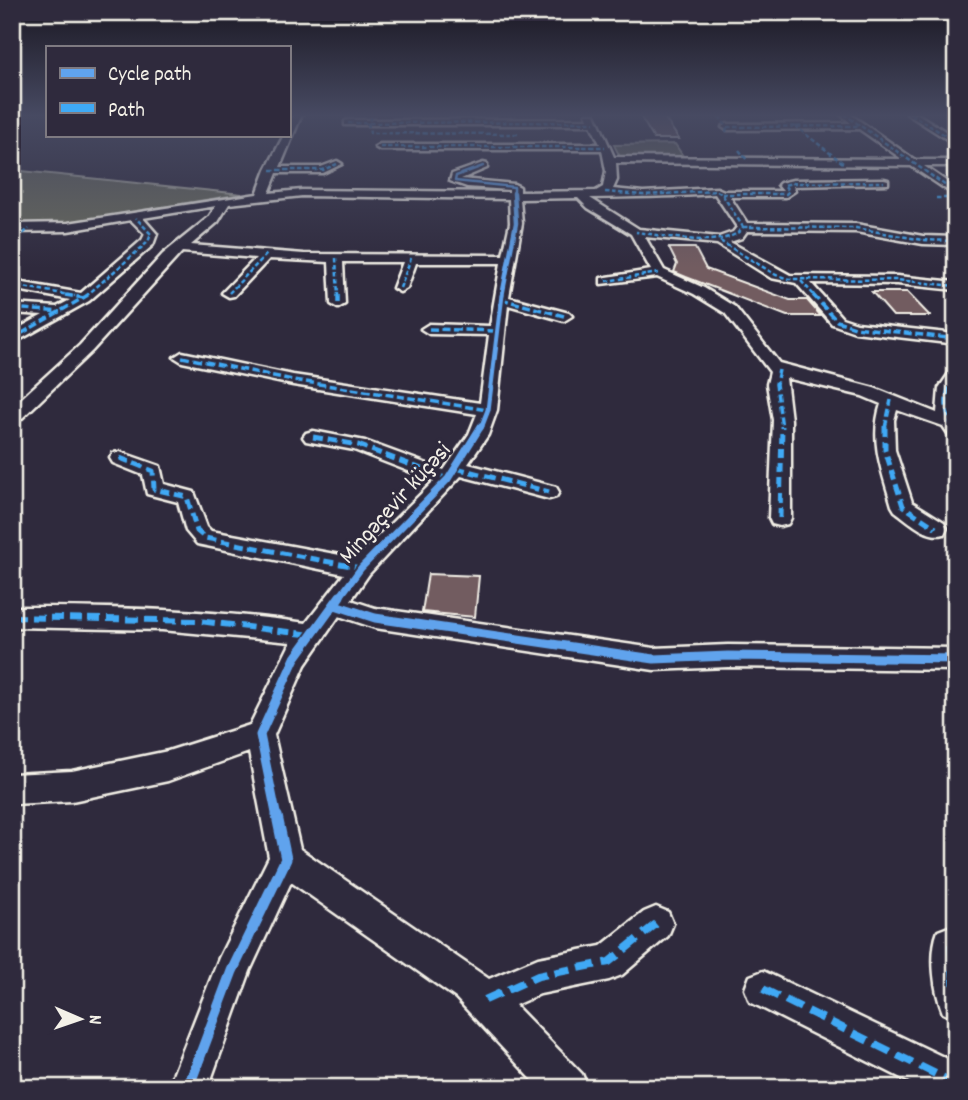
<svg xmlns="http://www.w3.org/2000/svg" width="968" height="1100" font-family="Dekko,sans-serif">
	<rect width="100%" height="100%" fill="#2f2a3d"/>
	<filter id="ink" filterUnits="userSpaceOnUse"><feTurbulence type="fractalNoise" baseFrequency=".0143" numOctaves="2"/><feDisplacementMap in="SourceGraphic" scale="14" xChannelSelector="R" yChannelSelector="G"/><feConvolveMatrix kernelMatrix="1 2 1 2 8 2 1 2 1" color-interpolation-filters="sRGB"/></filter>
	<g filter="url(#ink)">
		<path fill="#696b5c" stroke="#aeaea2" stroke-width="2" d="M675,144l8,12 -63,1 -6,-12z
			M12,170l230,24 -190,31 -40,-2z"/>
		<path fill="#725b61" stroke="#f4f1e8" stroke-width="2" d="M639,114h23l17,25h-25z
			M669,248h26l11,21 84,31h17l14,16h-34l-101,-39 -12,-5 3,-8z
			M872,292h35l23,24h-37z
			M428,574l51,2 -4,41 -53,-5z"/>
		<g fill="none" stroke-linecap="round" stroke-linejoin="round">
			<g stroke="#f4f1e8" stroke-width="5">
				<path id="minor" d="M293,114h9l-22,53h41l16,-6 5,3 -19,9h-46l-8,20 33,-3 207,2v-2l-42,-3 -17,-6 2,-7 31,-11 4,1v4l-26,11 53,5 6,3v5l76,-1 7,-4 3,-16 -4,-21h-222l-5,-3 5,-3h220l-9,-19h-246v-4l3,-1 240,-1 -2,-5h9l19,43 288,2 -43,-30 -132,1 -5,-3 5,-3 124,-1 -11,-9h10l65,46h41v6h-32l32,22v8l-45,-30 -295,-3 1,17 -4,9 30,3 74,-4 7,3h59l-5,-6 2,-2 13,-3 91,-1 4,1v4l-95,2 2,5 -9,6h-56l17,26 109,1 67,12 33,1v8l-33,-1 -67,-12 -109,-1 -5,7 -12,4 60,33 107,1 59,6v8l-59,-6 -86,-1 31,35 15,5 99,11v10l-101,-12 -23,-8 -36,-41 -25,-5 -54,-34 -72,-7 19,33 40,18 31,19 44,56 95,25 63,25 2,-25 11,-16 6,-1v66l-7,-2 -6,-9 -46,-16 -3,10 1,30 17,52 32,20 3,6 -3,6c-17,5 -35,-13 -49,-23l-3,-5c-10,-35 -23,-66 -11,-102l-19,-8 -76,-18 5,42v98l-3,6 -8,2 -8,-2 -3,-6 4,-98 -6,-36 3,-12 -45,-59 -31,-19 -37,-17 -56,7v-6l50,-8 -20,-36 -43,-26 -10,-10 -58,1 2,24 -13,74 60,16 3,3 -8,5 -56,-16 -11,105 -9,25 -20,29 88,23 3,5 -3,5 -7,2 -88,-23 -92,98 -18,26 24,8 279,40 74,-3 228,3v22l-228,-3 -74,3 -279,-42 -36,-12 -34,49 -31,70 26,114 189,130 49,-21 63,-12 43,-34 12,-5 12,5 5,12 -5,12 -46,39 -13,5 -69,14 -25,11 67,69 6,14h-48l-84,-90 -165,-116 -41,89 -42,117h-40l51,-130 50,-101 -20,-105 -81,29 -96,20 -60,3v-30l60,-3 96,-20 82,-26 41,-83 -129,-12 -150,-3v-20c99,0 196,2 294,16l38,-49 -147,-30 -11,-13 -8,-29 -31,-8 -4,-19 -30,-12 -3,-5 3,-5 7,-1 40,14 4,18 30,8 13,35 4,4 145,27 78,-77 -80,-31 -48,-9 -3,-4 3,-4 7,-2 52,10 79,29 25,-36 8,-20 -184,-29 -111,-23 -8,-5 8,-5 111,23 187,28 9,-68 -60,-1 -8,-5 8,-5 61,2 11,-63h-85l-9,25 -7,4 -7,-4 10,-26h-60l2,42 -7,4 -7,-4 -2,-42 -60,-3 -35,37 -5,1 -7,-4 34,-35 -74,-6 -90,99 -73,70 -7,2v-16l68,-62 83,-91 46,-37 7,-11 -73,12 14,16 -4,11 -64,56 -77,43v-12l31,-17 -31,-2v-9l45,3 13,-7 -58,-11v-8l69,12 61,-53 3,-6 -14,-14 -63,11 -56,1v-8l56,-1 189,-29 9,-24 18,-35h5v-10zM715,194l22,33 -4,5 -14,5 -80,-8 -49,-31c41,-1 83,-1 125,-4zM302,196l207,3 1,24 -7,32 -199,-1 -113,-9 27,-23 11,-18z
					M907,114h11l38,24v7z
					M951,926l5,2v91l-13,-6c-9,-22 -14,-59 -5,-82z
					M763,971l193,92v25h-35l-171,-86 -5,-13 5,-13z"/>
			</g>
			<use href="#minor" fill="#2f2a3d" fill-rule="evenodd"/>
			<path stroke="#3fa9f5" stroke-width="2.5" stroke-dasharray="4.5 2.5" stroke-linecap="butt" d="M844,114l112,79
				M911,114l45,28
				M372,117l-4,5 2,11 150,1
				M348,123l246,-1
				M795,126l48,37
				M727,127l131,-1
				M726,132l1,-5 -8,-11 9,-2
				M380,147h225
				M739,150l8,10
				M271,170h52l14,-6
				M605,192l38,3 74,-4 5,3 21,33c-15,24 -81,8 -107,5
				M722,194h64l3,-3 -5,-6 9,-2 91,-1
				M936,198h20
				M743,227l113,1 67,12 33,1
				M720,241l56,34 13,4 108,1 59,6
				M12,242l17,-13
				M336,258l2,38
				M606,281l53,-8
				M801,281l14,15
				M12,285l63,11
				M400,288l11,-30
				M229,293l38,-39
				M86,296l62,-54 3,-8 -15,-16"/>
			<path stroke="#3fa9f5" stroke-width="3.5" stroke-dasharray="8 3.5" stroke-linecap="butt" d="M65,295l19,3
				M338,295v9
				M813,295l24,26 18,6 101,12
				M501,299l63,17
				M12,308l48,4
				M429,329l67,2
				M12,339l76,-44
				M182,357l111,23 195,30
				M779,370l-3,14 6,44
				M885,428l6,-28
				M954,428c-11,-17 -11,-36 2,-52"/>
			<path stroke="#3fa9f5" stroke-width="5" stroke-dasharray="10 5" stroke-linecap="butt" d="M885,426v24l18,56 33,22
				M952,426l4,5
				M313,437l45,8 90,34
				M120,458l33,13 1,18 33,8 10,34 8,7 156,30
				M456,468l93,24
				M780,518l2,-92"/>
			<path stroke="#3fa9f5" stroke-width="6" stroke-dasharray="13 6" stroke-linecap="butt" d="M12,617l187,4 113,14"/>
			<path stroke="#3fa9f5" stroke-width="8" stroke-dasharray="17 8" stroke-linecap="butt" d="M951,944l5,56
				M763,989l193,95
				M485,1000l53,-24 71,-14 47,-38"/>
			<g stroke="#2f2a3d" stroke-width="4.5">
				<path id="cycleway-far5" d="M483,166l-27,10 -1,5 59,6v7"/>
			</g>
			<g stroke="#2f2a3d" stroke-width="7">
				<path id="cycleway-far4" d="M502,296l14,-73 -2,-30"/>
			</g>
			<g stroke="#2f2a3d" stroke-width="9">
				<path id="cycleway-far3" d="M481,428l7,-18 14,-115"/>
			</g>
			<g stroke="#2f2a3d" stroke-width="11">
				<path id="cycleway-far2" d="M339,598l22,-30 87,-89 33,-53"/>
			</g>
			<g stroke="#2f2a3d" stroke-width="13">
				<path id="cycleway-far1" d="M335,605l40,13 279,41 74,-3 228,3
					M277,818l-17,-83 35,-77 45,-62"/>
			</g>
			<g stroke="#2f2a3d" stroke-width="16">
				<path id="cycleway" d="M188,1088l44,-117 54,-112 -9,-43"/>
			</g>
			<use href="#cycleway-far5" stroke="#60a3ed" stroke-width="2.5"/>
			<use href="#cycleway-far4" stroke="#60a3ed" stroke-width="4.5"/>
			<use href="#cycleway-far3" stroke="#60a3ed" stroke-width="5"/>
			<use href="#cycleway-far2" stroke="#60a3ed" stroke-width="7"/>
			<use href="#cycleway-far1" stroke="#60a3ed" stroke-width="9"/>
			<use href="#cycleway" stroke="#60a3ed" stroke-width="11"/>
		</g>
	</g>
	<linearGradient id="sky" x2="0" y2="1"><stop stop-color="#1a1722"/><stop offset="0.43" stop-color="#474a62"/><stop offset="1" stop-color="#474a62" stop-opacity="0"/></linearGradient>
	<rect width="968" height="268" fill="url(#sky)"/>
	<g text-anchor="middle" dominant-baseline="central" stroke-width="6" stroke-linejoin="round" paint-order="stroke">
		<g font-size="24" fill="#f4f1e8" stroke="#2f2a3d">
			<text transform="translate(396 504) rotate(-48)">Mingəçevir küçəsi</text>
		</g>
	</g>
	<rect width="968" height="1100" fill="none" stroke="#2f2a3d" stroke-width="42"/>
	<rect x="21" y="21" width="926" height="1058" fill="none" stroke="#f4f1e8" stroke-width="2.5" filter="url(#ink)"/>
	<rect x="46" y="46" width="245" height="91" fill="#2f2a3d" stroke="#7e7a81" stroke-width="2"/>
	<rect x="60" y="68" width="35" height="10" fill="#60a3ed" stroke="#7e7a81" stroke-width="2"/>
	<text x="108" y="80" font-size="21" fill="#f4f1e8">Cycle path</text>
	<rect x="60" y="103" width="35" height="10" fill="#3fa9f5" stroke="#7e7a81" stroke-width="2"/>
	<text x="108" y="116" font-size="21" fill="#f4f1e8">Path</text>
	<g transform="translate(80 1019) rotate(92)" stroke="#2f2a3d" stroke-width="5" paint-order="stroke">
	<path d="M0-5L12 26L0 18L-12 26Z" fill="#f4f1e8"/>
	<text y="-10" font-size="19" font-weight="bold" text-anchor="middle" fill="#f4f1e8">N</text>
	</g>
</svg>
